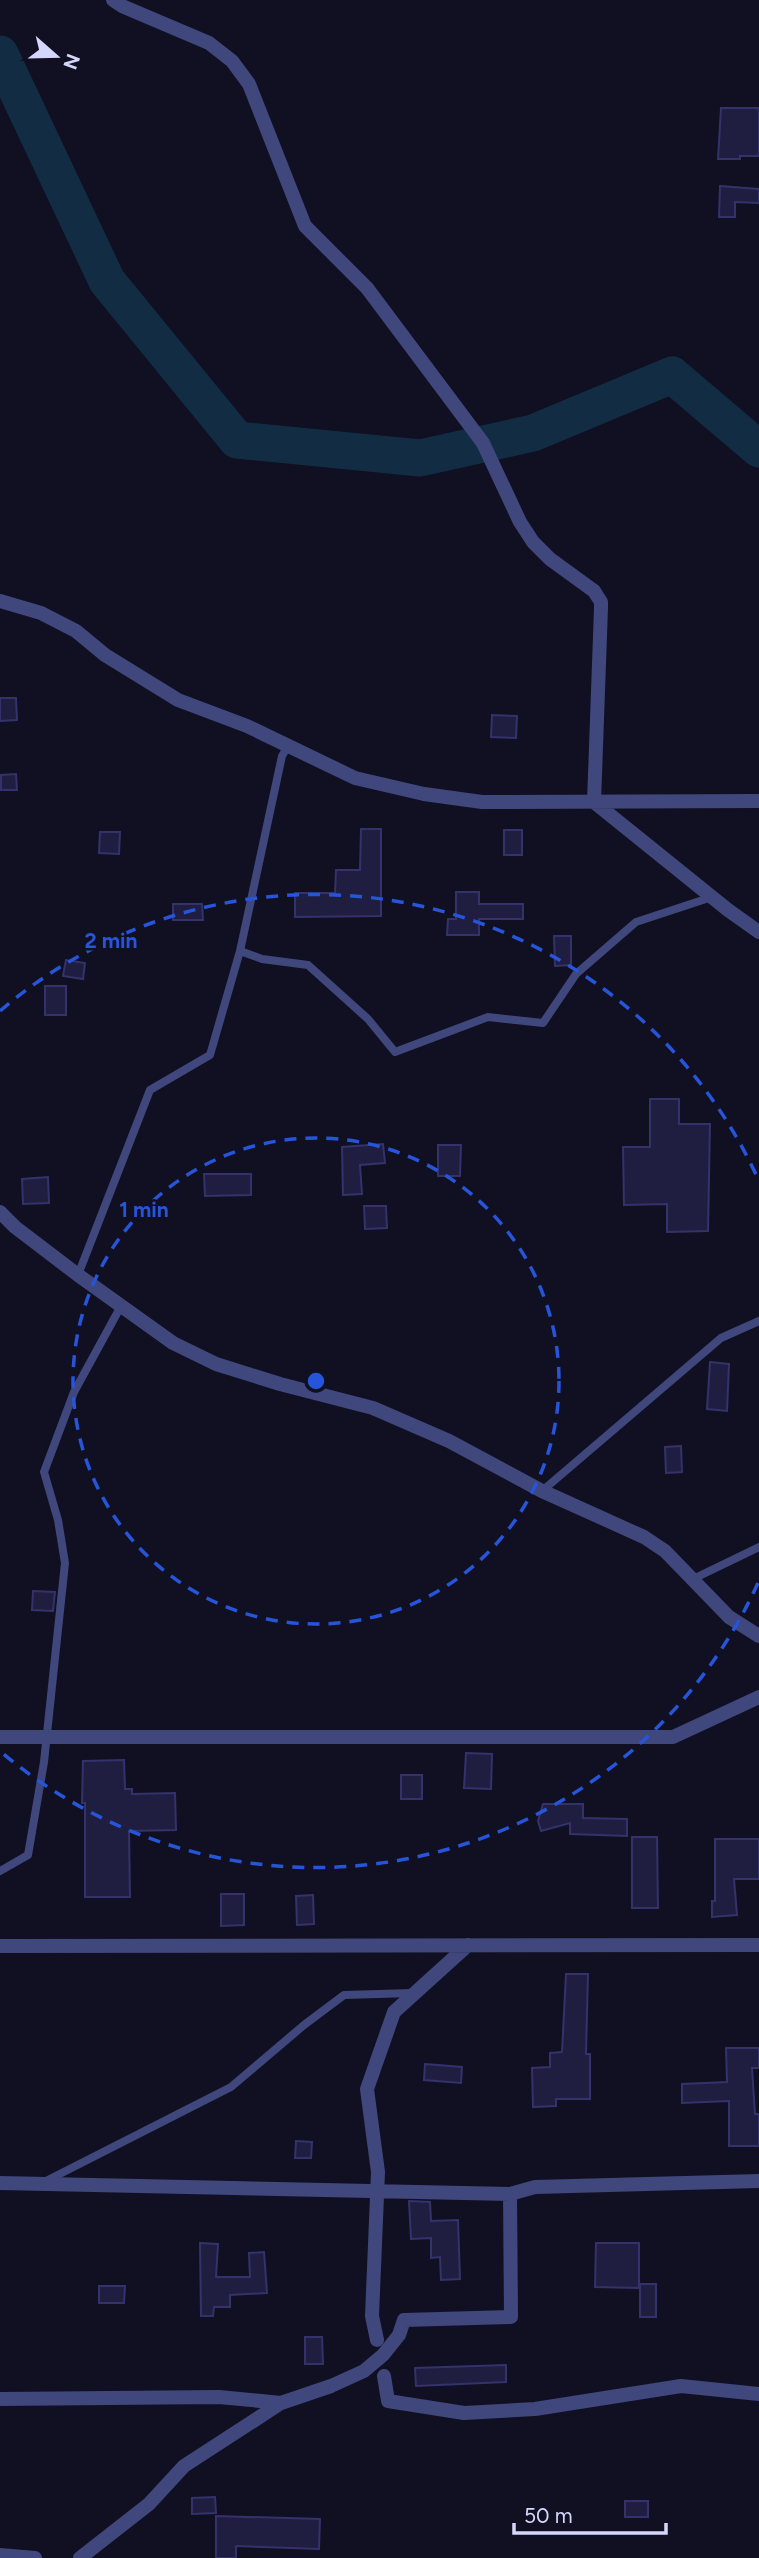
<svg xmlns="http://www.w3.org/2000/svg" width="759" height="2558" font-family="Figtree,sans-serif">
	<rect width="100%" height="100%" fill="#101022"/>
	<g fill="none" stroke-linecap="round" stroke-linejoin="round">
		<path stroke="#122d43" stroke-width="37" d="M0,54l107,227 130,159 183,18 113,-25 139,-58 87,74"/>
	</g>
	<path fill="#1f1e41" stroke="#34326b" stroke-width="2" d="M721,108h38v48h-19v3h-22z
		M720,186l39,3v14l-24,-1v15h-16z
		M0,698h16l1,22 -17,1z
		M492,715l25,1 -1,22 -25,-1z
		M16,774l1,16h-16v-15z
		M361,829h20v87l-86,1v-24h40l1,-23h24z
		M504,830h18v25h-18z
		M100,832h20l-1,22 -20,-1z
		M456,892h23v12h44v15h-44v16h-32l1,-16h8z
		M173,904h29l1,16h-30z
		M554,936h17v29l-16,1z
		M66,960l19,3 -2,16 -20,-3z
		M45,986h21v29h-21z
		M650,1099h29v25h31l-2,107 -41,1v-28l-43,1 -1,-58h27z
		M383,1144l2,19 -25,2 2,29 -19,1 -1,-48z
		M438,1145h23l-1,31h-22z
		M204,1174h47v21l-46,1z
		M48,1177l1,26 -26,1 -1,-25z
		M364,1206h22l1,22 -22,1z
		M710,1362l19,2 -2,47 -20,-2z
		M681,1446l1,26 -16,1 -1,-26z
		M33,1591l22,1 -2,19 -21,-1z
		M466,1753l26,1 -1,35 -27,-1z
		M124,1760l1,29h7v5l43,-1 1,37 -47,1 1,66h-45v-94h-3l1,-42z
		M401,1775h21v24h-21z
		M543,1804h40v14l44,1v17l-57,-2v-11l-29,8 -3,-10z
		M632,1837h25l1,71h-26z
		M715,1839h44v40h-25l3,36 -25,2v-16h3z
		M221,1894h23v31l-23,1z
		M313,1895l1,29 -17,1 -1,-29z
		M566,1974h22l-2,80h4v45h-34v7l-23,1 -1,-39 18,-1v-14l12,-1z
		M726,2048h33v20h-7l3,46h4v32h-30v-45l-47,2v-19l45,-2z
		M425,2064l37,3 -1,16 -37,-3z
		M296,2141l16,1 -1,16h-16z
		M409,2201l21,1 1,19 27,-1 2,59 -19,1 -1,-23 -9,1v-20l-20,1z
		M200,2243l18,1 -2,33h34l-1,-24 15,-1 3,41 -37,2v12h-16l-1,9h-12z
		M596,2243h43v45l-44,-1z
		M640,2284h16v33h-16z
		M99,2286h26l-1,17h-25z
		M305,2337h17l1,27h-18z
		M506,2365v17l-90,4 -1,-18z
		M215,2497l1,16 -24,1v-16z
		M625,2501h23v16h-23z
		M216,2516l104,3 -1,30 -83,-3v12h-20z"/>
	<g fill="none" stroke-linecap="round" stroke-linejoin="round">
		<path stroke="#3f477c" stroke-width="8" d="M288,746l-6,10 -42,195 22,8 46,6 60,54 27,33 93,-35 55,6 33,-49 60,-52 76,-25
			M78,1275l72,-185 60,-35 30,-104
			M542,1491l179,-153 38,-17
			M693,1579l66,-32
			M0,1871l28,-16 16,-93 21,-199 -7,-43 -14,-48 30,-80 47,-86
			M44,2182l187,-95 73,-62 40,-30 69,-2"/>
		<path stroke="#3f477c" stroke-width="14" d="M113,0l9,6 87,37 23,18 17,23 56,142 62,62 116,155 37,79 13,20 17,17 44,32 7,11v6l-7,194
			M0,601l41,12 35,18 29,24 73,45 69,26 108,52 69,16 58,8 277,-1
			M594,802l134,108 31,22
			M0,1212l15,15 63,48 95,68 43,21 64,20 93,24 76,33 93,50 102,46 21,14 64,66 30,19
			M0,1737h673l86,-40
			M0,1946l759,-1
			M0,2183l510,11 25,-7 224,-6
			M377,2340l-5,-24 6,-144 -11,-83 27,-77 74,-67
			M384,2376l4,25 76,12 71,-4 146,-23 78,8
			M0,2399l219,-2 62,6 50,-17 33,-15 19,-16 16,-20 5,-15 107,-3 -1,-123
			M0,2555l35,3
			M80,2558l69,-54 35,-38 97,-63"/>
	</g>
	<g fill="none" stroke="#2655da" stroke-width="3.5" stroke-dasharray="12 9">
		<circle cx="316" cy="1381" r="243"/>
		<path d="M758 1583A486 486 0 0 1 0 1751M0 1011A486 486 0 0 1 758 1179"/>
	</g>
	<circle cx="316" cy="1381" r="10" fill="#2655da" stroke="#101022" stroke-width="3.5"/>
	<g font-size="21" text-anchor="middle" font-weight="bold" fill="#2655da" stroke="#101022" stroke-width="5" stroke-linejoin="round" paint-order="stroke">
		<text x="111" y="948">2 min</text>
		<text x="144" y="1217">1 min</text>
	</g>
	<g transform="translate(56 56) rotate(110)" stroke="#101022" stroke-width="5" paint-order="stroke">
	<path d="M0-5L12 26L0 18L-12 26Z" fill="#d5d6fb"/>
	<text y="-10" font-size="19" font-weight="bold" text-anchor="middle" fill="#d5d6fb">N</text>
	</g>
	<path d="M514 2523v10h152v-10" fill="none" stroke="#d5d6fb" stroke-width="3.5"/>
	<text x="524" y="2523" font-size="21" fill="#d5d6fb" stroke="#101022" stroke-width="5" paint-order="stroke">50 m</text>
</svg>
